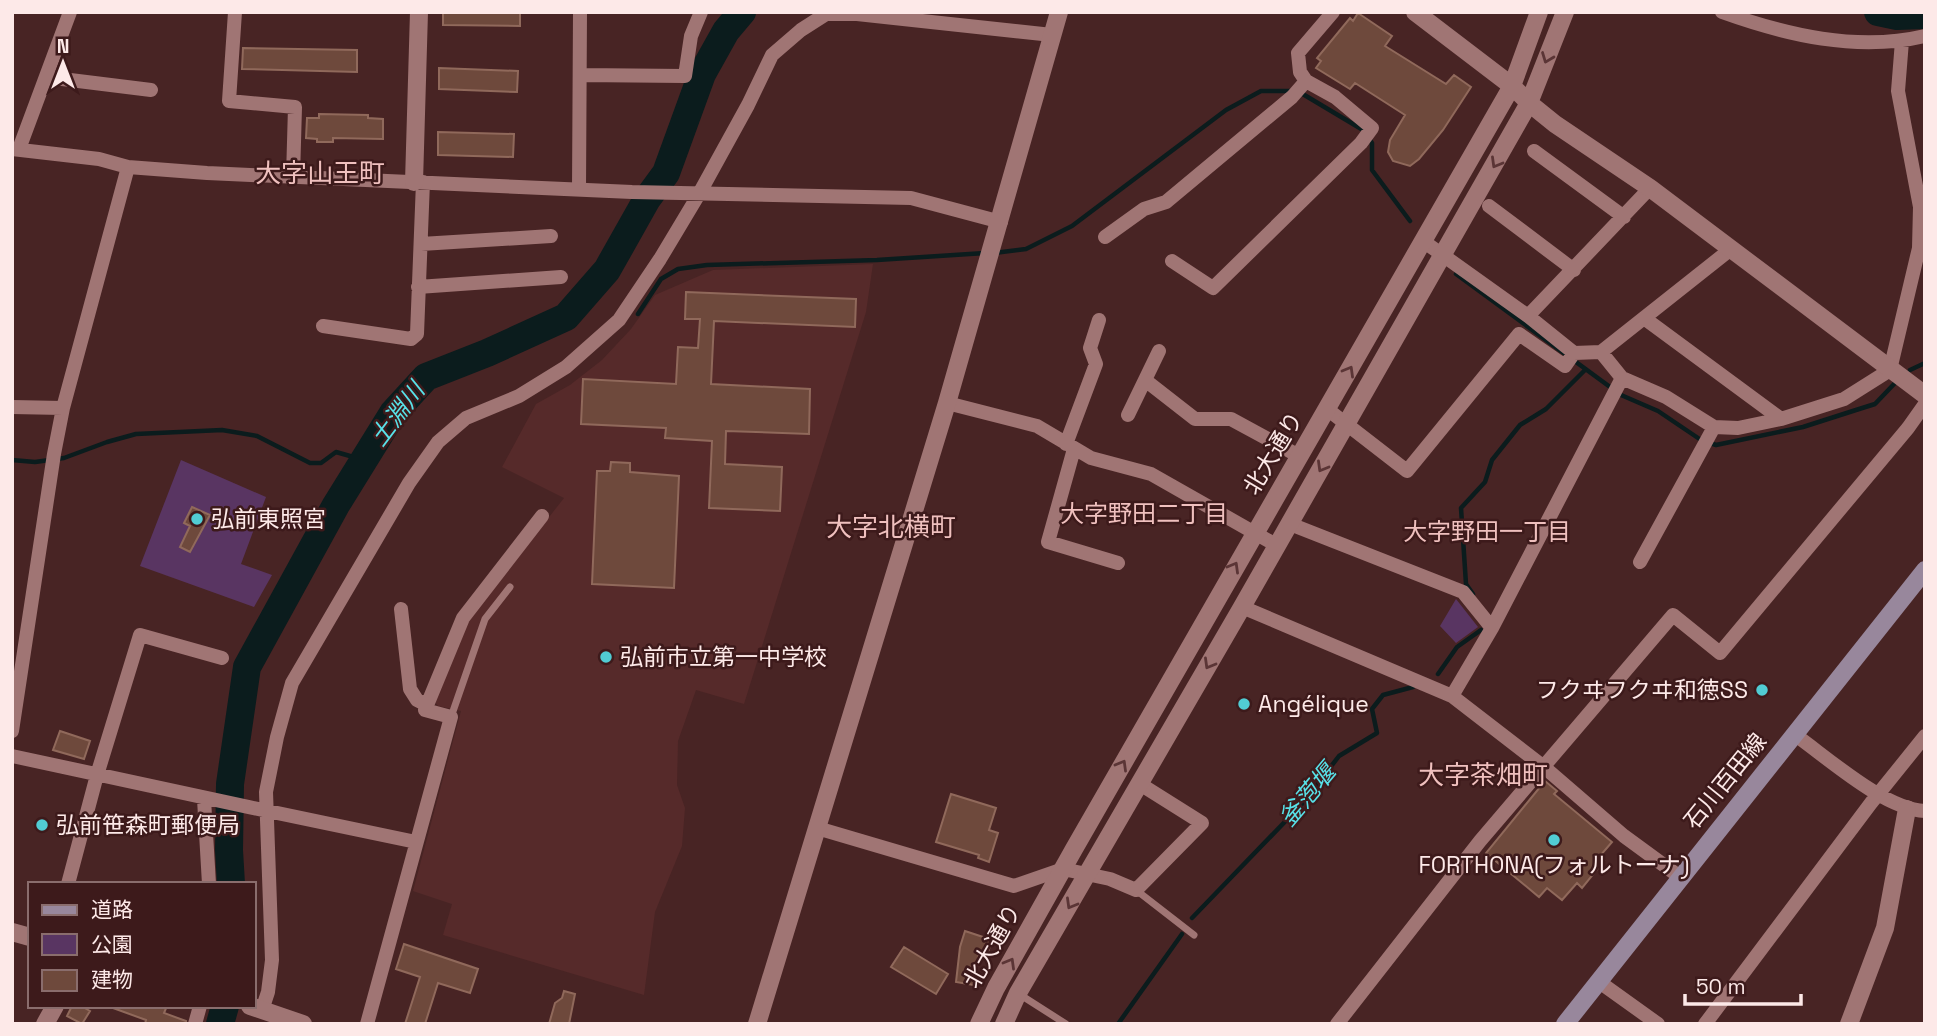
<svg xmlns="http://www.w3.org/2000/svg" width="1937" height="1036" font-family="'Space Grotesk','Noto Sans JP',sans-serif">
	<rect width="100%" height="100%" fill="#482424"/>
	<path fill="#562a2a" d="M873,264l-7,48 -122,392 -48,-14 -18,51 -1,44 8,23 -3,38 -27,66 -11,83 -201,-60 9,-31 -39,-13 48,-180 -23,-5 -3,-4 31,-79 98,-125 -62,-31 34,-63 34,-19 32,-25 29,-31 24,-34 58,-25z"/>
	<path fill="#593562" d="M181,460l85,37 -25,67 31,11 -18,32 -114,-41z
		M1456,599l22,28 -22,16 -16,-17z"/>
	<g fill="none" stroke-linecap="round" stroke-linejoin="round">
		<path stroke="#0b1c1d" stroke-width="4.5" d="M1301,93l62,37 9,13v27l38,51
			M994,253l32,-4 46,-23 154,-116 35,-19h32
			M1456,274l165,121 37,16 43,29 15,5 87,-18 53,-17 19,-6 20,-21
			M638,314l23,-35 17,-10 29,-4 170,-5 108,-7
			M1910,370l15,-7
			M12,460l23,2 29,-4 43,-16 29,-8 86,-4 35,6 53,27h11l15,-11 28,8
			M1473,594l-7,-10 -5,-76 24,-26 7,-22 28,-35 26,-16 39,-39
			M1438,674l19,-27 24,-17
			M1192,918l110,-114 37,-48 38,-23 -5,-24 11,-14 30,-8
			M1118,1024l64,-90"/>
		<path stroke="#0b1c1d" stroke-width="28" d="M1878,12l19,4 28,-1
			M231,884l-2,-34 1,-66 17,-117 89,-162 57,-92 33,-36 61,-24 79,-36 41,-47 40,-71 19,-26 36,-99 24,-43 16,-19
			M220,1024l5,-18"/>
	</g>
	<path fill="#6e493c" stroke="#90695b" stroke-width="2" d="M443,12h77v14l-77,-1z
		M1358,13l34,23 -7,10 61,38 8,-9 17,12 -28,43 -24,29 -9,7 -17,-5 -5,-9 2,-12 15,-25 -50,-32 -5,6 -34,-21 5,-7 -4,-3 33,-40 3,3z
		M243,48l114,2v22l-115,-3z
		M439,68l79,3 -1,21 -78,-3z
		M319,114l49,1v3l15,1v20l-50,-1v4h-16v-3l-11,-1 1,-20h12z
		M438,132l76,2 -1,23 -75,-2z
		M686,292l170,7 -1,28 -141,-6 -3,63 99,5 -1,45 -83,-3 -1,33 57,3 -2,44 -71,-3 3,-67 -47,-3 1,-10 -85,-4 2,-45 93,5 2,-37 20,1 2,-29h-15z
		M611,462l19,1v9l49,4 -5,112 -82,-4 5,-113h13z
		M192,507l18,8 -20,37 -10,-5 10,-21 -6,-3z
		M60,731l30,10 -6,18 -31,-9z
		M1545,781l12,10 -3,3 58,48 -13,15 5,4 -22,27 -5,-5 -15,17 -15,-12 -8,9 -53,-44z
		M951,794l45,14 -7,22 9,3 -9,29 -11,-4 1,-3 -43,-13z
		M965,931l27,9 -5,15 -8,-2 -5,32 -18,-3 4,-35z
		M404,944l74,25 -8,24 -32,-10 -13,41h-20l15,-47 -24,-8z
		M904,947l44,27 -12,20 -45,-27z
		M564,991l11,3 -6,30h-20l6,-21 7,-5z
		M72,1006h9l9,5 -8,13 -15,-8z
		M113,1006h54l-3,7 22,8v3h-41l1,-4 -33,-12z"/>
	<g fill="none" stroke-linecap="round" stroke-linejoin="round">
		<path stroke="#a07574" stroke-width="7" d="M451,717l34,-98 25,-32
			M1136,890l58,45
			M1019,994l47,30"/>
		<path stroke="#a07574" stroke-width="14" d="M235,12l-6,89 66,6 -2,70
			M1722,12c64,23 135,40 203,24
			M580,75l105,1 6,-40 10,-24
			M46,77l105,13
			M12,149l87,10 29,8 79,6 425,19 279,6 90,24
			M19,149l51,-137
			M1534,151l90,66
			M579,189l1,-177
			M1489,206l85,64
			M1105,237l39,-28 22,-7 126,-105 14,-16
			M1423,241l105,75 46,37 27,-1 130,-103
			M421,244l130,-8
			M1172,261l41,27 148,-145 11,-15 -37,-31 -29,-16 -6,-9 -2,-19 35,-41
			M418,287l143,-10
			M1528,316l122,-128
			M1644,318l137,101
			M323,326l88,13 6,-5 6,-152
			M1601,352l21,26 44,19 48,30 24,1 43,-9 63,-20 46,-29 29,-122 1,-41 -22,-116 4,-50
			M1145,380l50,39h36l68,37
			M947,403l90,23 54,32 60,16 125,71
			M12,407l51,1
			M1327,409l80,62 112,-137 46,32 9,-13
			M1128,415l31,-64
			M1066,444l30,-80 -6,-16 9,-28
			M1074,449l-26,93 70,21
			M1290,524l173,68 29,36
			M1640,562l74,-135
			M1242,607l210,89 92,71 80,69 56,41
			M401,609l9,80 7,11 10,5
			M1452,696l40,-68 130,-250
			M12,731l42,-277 9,-46 65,-241
			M1794,734c34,24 90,75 131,77
			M12,756c135,30 269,58 404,86
			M204,799l5,85
			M817,828l197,58 49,-17 47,10 26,11 66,-67 -62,-39
			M68,884l29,-109 43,-140 82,23
			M1598,981l60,43
			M262,1010l6,-18 4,-32 -6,-168 11,-55 15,-54 117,-200 29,-41 28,-24 53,-22 47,-29 53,-47 41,-61 39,-65 49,-89 24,-50 29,-25 25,-16h31l195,21
			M195,1024l5,-18
			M367,1024l84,-307 -26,-7 38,-92 79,-102
			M1337,1024l143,-183 193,-226 47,38 188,-225 17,-24
			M1705,1024l166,-221 54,-67"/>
		<path stroke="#a07574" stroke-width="18" d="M1415,12l97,74 17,17 26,21 95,64 275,207
			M414,182l5,-170
			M12,932l18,5
			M250,1006l53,18
			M45,1024l10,-18
			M757,1024l190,-621 112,-391
			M979,1024l17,-36 78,-139 438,-763 27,-74
			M1004,1024l14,-31 224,-386 287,-504 36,-91
			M1849,1024l36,-96 22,-119"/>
		<path stroke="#98879c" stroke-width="18" d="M1565,1024l360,-454"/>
	</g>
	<defs><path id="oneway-chevron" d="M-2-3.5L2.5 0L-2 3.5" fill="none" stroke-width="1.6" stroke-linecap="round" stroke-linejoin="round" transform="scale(1.75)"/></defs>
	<g stroke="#5b3536">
		<use href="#oneway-chevron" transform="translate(1547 58) rotate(111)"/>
		<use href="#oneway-chevron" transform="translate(1496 163) rotate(120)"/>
		<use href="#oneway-chevron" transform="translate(1349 371) rotate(-60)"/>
		<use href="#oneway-chevron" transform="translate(1322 467) rotate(120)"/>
		<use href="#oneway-chevron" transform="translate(1234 567) rotate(-60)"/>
		<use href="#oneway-chevron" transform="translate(1209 664) rotate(120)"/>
		<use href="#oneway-chevron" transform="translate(1122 765) rotate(-60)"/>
		<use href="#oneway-chevron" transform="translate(1071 904) rotate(120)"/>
		<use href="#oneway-chevron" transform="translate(1010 963) rotate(-60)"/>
	</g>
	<g fill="#51ccd3" stroke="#3d1a1b" stroke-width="2.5">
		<circle cx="197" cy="519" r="7"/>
		<circle cx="606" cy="657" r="7"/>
		<circle cx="1762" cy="690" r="7"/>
		<circle cx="1244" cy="704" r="7"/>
		<circle cx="42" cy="825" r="7"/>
		<circle cx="1554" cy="840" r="7"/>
	</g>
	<g text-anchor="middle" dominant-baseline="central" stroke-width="5" stroke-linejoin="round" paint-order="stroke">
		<g font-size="23" fill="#fde9e8" stroke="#3d1a1b">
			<text transform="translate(1273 453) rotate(-59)">北大通り</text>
			<text transform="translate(1725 781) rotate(-51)">石川百田線</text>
			<text transform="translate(992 946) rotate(-61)">北大通り</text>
		</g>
		<g font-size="23" fill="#fde9e8" stroke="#3d1a1b" text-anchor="start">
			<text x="211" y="519">弘前東照宮</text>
			<text x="620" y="657">弘前市立第一中学校</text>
			<text x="1748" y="690" text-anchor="end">フクヰフクヰ和徳SS</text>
			<text x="1258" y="704">Angélique</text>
			<text x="56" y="825">弘前笹森町郵便局</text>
			<text x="1554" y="865" text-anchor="middle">FORTHONA(フォルトーナ)</text>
		</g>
		<g font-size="24" font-style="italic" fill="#58e1e8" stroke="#3d1a1b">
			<text transform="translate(397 414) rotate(-53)">土淵川</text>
			<text transform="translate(1307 795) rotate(-50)">釜萢堰</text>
		</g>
		<g font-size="24" fill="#efc0be" stroke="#3d1a1b">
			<text x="1144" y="513">大字野田二丁目</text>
			<text x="1487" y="531">大字野田一丁目</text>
		</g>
		<g font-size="26" fill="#efc0be" stroke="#3d1a1b">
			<text x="320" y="173">大字山王町</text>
			<text x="891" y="527">大字北横町</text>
			<text x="1483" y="775">大字茶畑町</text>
		</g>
	</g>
	<rect width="1937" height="1036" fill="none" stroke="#fde9e8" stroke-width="28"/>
	<rect x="28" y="882" width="228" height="126" fill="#3d1a1b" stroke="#8a6d6d" stroke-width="2"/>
	<rect x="42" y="905" width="35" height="10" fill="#98879c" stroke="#8a6d6d" stroke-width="2"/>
	<text x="91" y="917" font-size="21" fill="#fde9e8">道路</text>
	<rect x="42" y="934" width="35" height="21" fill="#593562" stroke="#8a6d6d" stroke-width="2"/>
	<text x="91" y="952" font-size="21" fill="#fde9e8">公園</text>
	<rect x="42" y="970" width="35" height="21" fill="#6e493c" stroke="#8a6d6d" stroke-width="2"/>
	<text x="91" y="987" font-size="21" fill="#fde9e8">建物</text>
	<g transform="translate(63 63)" stroke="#3d1a1b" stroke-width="5" paint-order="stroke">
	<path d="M0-5L12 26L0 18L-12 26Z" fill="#fde9e8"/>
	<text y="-10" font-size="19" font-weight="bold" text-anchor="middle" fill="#fde9e8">N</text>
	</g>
	<path d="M1685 994v10h116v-10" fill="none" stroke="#fde9e8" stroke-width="3.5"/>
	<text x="1696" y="994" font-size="21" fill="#fde9e8" stroke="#3d1a1b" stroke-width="5" paint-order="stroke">50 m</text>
</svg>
